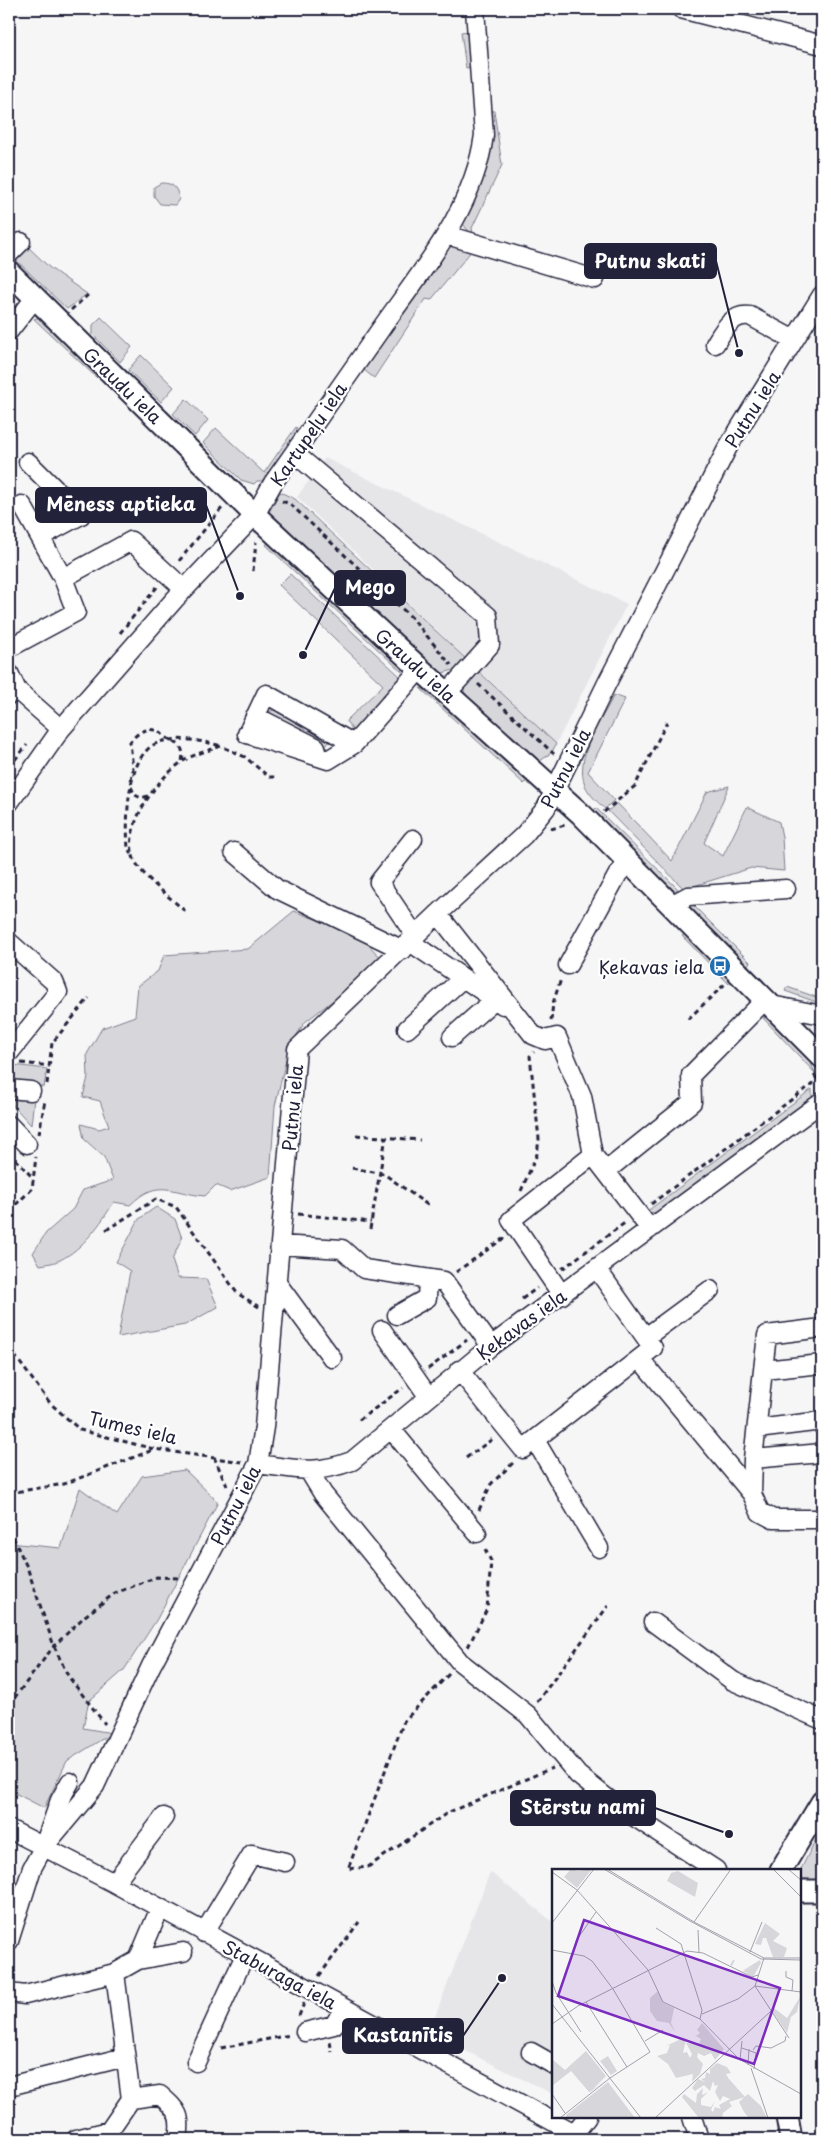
<svg xmlns="http://www.w3.org/2000/svg" width="831" height="2148" font-family="'Playpen Sans',sans-serif">
	<rect width="100%" height="100%" fill="#f6f6f7"/>
	<filter id="ink" filterUnits="userSpaceOnUse"><feTurbulence type="fractalNoise" baseFrequency=".02" numOctaves="2"/><feDisplacementMap in="SourceGraphic" scale="10" xChannelSelector="R" yChannelSelector="G"/><feConvolveMatrix kernelMatrix="1 2 1 2 8 2 1 2 1" color-interpolation-filters="sRGB"/></filter>
	<g filter="url(#ink)">
		<path fill="#e6e6e9" d="M743,9h32l-6,12z
			M325,458l302,146 -71,140 -259,-247z
			M490,1872l63,50v172l-124,-61z"/>
		<path fill="#d7d7db" stroke="#7c7c8b" d="M470,31l3,36 -7,1 -5,-36z
			M489,110l5,1 8,54 -30,63 2,10 -11,-14 1,-9z
			M161,183c13,0 16,5 18,16l-4,6 -15,-1 -6,-8v-9z
			M452,241l21,8 -42,51 -5,-1 -52,79 -10,-8z
			M25,244l25,24 37,26 -20,15 -54,-52z
			M39,317l56,54 2,7 -63,-59z
			M101,317l31,30 -12,15 -27,-27v-10z
			M141,355l33,32 -13,15 -33,-32z
			M186,399l22,21 -13,16 -22,-22z
			M296,427l2,4 -36,50h-5l-3,3 -13,-4 -38,-37 13,-15 48,45z
			M280,492l15,7 173,162 -6,7 -20,5 -174,-159z
			M269,541l131,122 2,9 -136,-127z
			M290,574l112,104 -47,55 -9,-12 37,-36 -104,-100z
			M477,670l79,74 -4,8 -13,10 -73,-66 -3,-8 5,-10z
			M420,688l10,3 97,90 -3,3z
			M614,695l11,4 -37,73 26,28 -9,9c-7,-7 -16,-14 -20,-24 -11,-29 17,-65 29,-90z
			M275,709l58,27 -6,9 -58,-30v-3z
			M729,786l-25,57 19,13 24,-49 32,15 3,15 2,34 -33,-3 -67,21 -76,-78 9,-8 55,58 35,-69z
			M596,808l83,82h-7l-80,-78z
			M689,901l61,61 -3,4 -61,-62z
			M294,911l66,25 24,25 -79,61 -16,25 -14,59 -5,71 -40,14 -14,-6 -11,11c-35,-3 -46,-19 -75,9l-16,-3c-13,21 -31,47 -54,58 -6,3 -14,4 -20,5l-7,-12 13,-20 27,-24 10,-19 30,-10 -9,-23 -20,-18 -3,-15 18,5 10,-3 -9,-25 -17,-4 5,-20 -1,-23 15,-26 33,-12 3,-30 20,-15 6,-16 84,-6z
			M685,934l47,46 -3,4 -47,-48z
			M787,987l35,12v5l-37,-13z
			M768,1017l40,39 7,17 -52,-55z
			M12,1065l35,4 -3,18 -35,-4v-14z
			M812,1089v10l-155,114 -11,-1z
			M9,1094l25,4 -3,27 -22,-24z
			M156,1207l19,12 7,19 -10,22 6,18 28,1 12,28 -33,18 -67,12 12,-66 -14,-9 23,-43z
			M185,1470l33,32 -61,117 -33,51 -35,31 -6,27 29,5 -45,28 -23,47 -35,-18v-247l52,5 19,-60 37,27 25,-39z
			M822,1827v53l-22,-1v-8z"/>
		<g fill="none" stroke-linecap="round" stroke-linejoin="round">
			<g stroke="#22223b" stroke-width="21">
				<path id="minor" d="M681,9l141,36
					M447,235l148,44
					M9,254l12,-12
					M9,331l26,-33
					M715,344c8,-13 17,-31 35,-28l44,24
					M294,453l194,163 2,29 -43,48
					M28,462l53,53 -41,22
					M22,505l41,73
					M9,648l67,-36 -13,-34 68,-37 53,48
					M9,673l8,17 -8,5
					M17,690l44,39
					M255,716l61,31
					M354,744l-88,-50 -19,40 81,26 26,-16 66,-75
					M9,803l52,-74 114,-130 80,-84 18,-32c36,-51 71,-102 107,-153 42,-60 94,-120 104,-195l-9,-126
					M413,839l-34,43 37,55
					M234,852l43,37 126,61
					M671,905l17,-9 98,-7
					M438,914l95,121 12,5 12,-3 25,59 11,59
					M9,942l45,40 4,10 -49,61
					M410,942l93,63
					M568,965l50,-91 11,-12
					M771,1005l51,10
					M407,1029l56,-51
					M452,1037l43,-38
					M9,1089l22,2
					M9,1125l18,19
					M606,1171l86,-69 -1,-27 75,-76
					M280,1245l62,4 22,20 80,12 47,65
					M277,1283l55,75
					M562,1295l-51,-75 82,-65 57,74
					M397,1315l30,-17 1,-19
					M382,1330l46,66
					M646,1337l64,-47
					M640,1359l112,135 1,-35 10,-89 59,-6
					M459,1370l64,79 130,-101 -56,-79
					M763,1370l4,-35 55,-7
					M391,1429l86,104
					M757,1429l65,-8
					M535,1440l64,108
					M753,1459l69,-6
					M258,1464c38,5 57,11 94,-3l139,-115 331,-244
					M309,1471l14,23 137,168 68,53 50,60 35,28 103,67
					M752,1494l8,18 13,7h49
					M653,1622l80,59 89,39
					M9,1829l105,54 462,251
					M46,1840l14,-40 10,-18
					M114,1883l50,-66
					M204,1933l48,-79 33,8
					M9,1941l23,-73 11,-20 52,-62 56,-120 107,-202 6,-37 33,-378 141,-135 86,-79 22,-27 61,-125 121,-236 94,-152
					M138,1960l22,-52
					M9,1993l16,2 90,-22 23,-13 45,-8
					M305,2032l29,-7 10,-17
					M531,2052l23,13
					M196,2062l49,-107
					M9,2086l116,-29
					M131,2099l29,-4c18,16 22,20 18,44
					M692,2117l7,22
					M76,2139l33,-8 22,-32 -16,-126
					M570,2139l17,-22"/>
			</g>
			<g stroke="#22223b" stroke-width="25">
				<path id="major" d="M9,272l246,243 165,154 161,145 241,243
					M781,1870l41,-68
					M800,1891h22
					M787,2117l4,22"/>
			</g>
			<path stroke="#22223b" stroke-width="3" stroke-dasharray="5 4" stroke-linecap="butt" d="M71,310l17,-15
				M282,501l8,3 122,114 39,47
				M179,561l43,-53
				M253,571l3,-29
				M120,633l37,-46
				M478,684l76,70
				M821,702l1,-6
				M9,767l18,-22
				M131,780l2,-11 -3,-27c6,-8 16,-16 28,-11 3,1 6,6 9,7 12,6 18,9 15,23
				M131,787l4,8 6,3 7,-2
				M604,812l31,-26 32,-64
				M551,829l14,-4
				M132,854l-4,-5c-2,-29 -2,-90 27,-105 18,-9 48,-3 66,2
				M185,911c-14,-13 -47,-37 -52,-55 -9,-33 24,-77 49,-94 11,-8 26,-11 39,-16l24,11 24,20h9
				M688,1019l37,-35
				M551,1021l2,-18 8,-24
				M21,1063l29,3
				M814,1075l8,9
				M47,1084l5,-41 37,-45
				M39,1134l6,-34
				M356,1135l64,5
				M9,1152l23,25
				M352,1168l32,6 45,32
				M521,1191l16,-37 2,-15 -9,-83 4,-4
				M651,1204l171,-127
				M9,1211l23,-22 4,-32
				M298,1214l73,8
				M370,1229l16,-92
				M106,1230l50,-31 20,8 61,86 22,14
				M562,1269l64,-47
				M456,1272l48,-34
				M522,1299l15,-11
				M9,1348l41,55 30,27 74,19 88,13
				M428,1369l39,-29
				M359,1420l44,-32
				M214,1457l13,29
				M466,1458l28,-20
				M9,1493l55,-9 89,-34
				M479,1510l12,-26 23,-22
				M9,1529l18,38 27,79 14,30 37,48
				M468,1647l19,-38 4,-48 -7,-14
				M449,1674l-45,47 -56,148 20,-2 79,-54 105,-45
				M537,1702l71,-96
				M9,1705l45,-59 31,-30 30,-23 42,-16 22,1
				M319,1976l40,-54
				M299,2016l5,-13
				M330,2042l2,10
				M221,2048l69,-13"/>
			<use href="#minor" stroke="#fff" stroke-width="18"/>
			<use href="#major" stroke="#fff" stroke-width="21"/>
		</g>
	</g>
	<defs>
		<g id="bus-disc" transform="scale(1.125)"><circle r="9.5" fill="#1f6fb2" stroke="#fff"/><path d="M-5-6H5V4H4V6H2V4H-2V6H-4V4H-5ZM-3.5-4V0h7V-4ZM-3.5 1.2v1.5H-2V1.2ZM2 1.2v1.5H3.5V1.2Z" fill="#fff"/></g>
	</defs>
	<g fill-rule="evenodd">
		<use href="#bus-disc" x="720" y="966"/>
	</g>
	<g text-anchor="middle" dominant-baseline="central" stroke-width="4.5" stroke-linejoin="round" paint-order="stroke">
		<g font-size="18" fill="#22223b" stroke="#fff">
			<text transform="translate(123 385) rotate(44)">Graudu iela</text>
			<text transform="translate(752 409) rotate(-58)">Putnu iela</text>
			<text transform="translate(308 434) rotate(-56)">Kartupeļu iela</text>
			<text transform="translate(416 665) rotate(42)">Graudu iela</text>
			<text transform="translate(565 768) rotate(-63)">Putnu iela</text>
			<text transform="translate(292 1108) rotate(-85)">Putnu iela</text>
			<text transform="translate(521 1324) rotate(-36)">Ķekavas iela</text>
			<text transform="translate(133 1427) rotate(13)">Tumes iela</text>
			<text transform="translate(235 1505) rotate(-63)">Putnu iela</text>
			<text transform="translate(280 1974) rotate(28)">Staburaga iela</text>
		</g>
		<g font-size="18" fill="#22223b" stroke="#fff" text-anchor="end">
			<text x="704" y="966">Ķekavas iela</text>
		</g>
	</g>
	<g transform="translate(552 1869)">
		<rect width="249" height="249" fill="#f6f6f7"/>
		<path d="M19,0l7,2 14,-2 -15,19 -13,-11zM126,2l20,12 -3,14 -28,-16 4,-8zM213,54l15,11 -7,7 14,7 -3,9h-11l-7,-19h-3l-2,7 -6,-1zM181,91h2l-3,6 10,5 18,-11 1,3 -8,14 -10,-6 11,-5 -12,5 -12,-6zM106,122l5,12 11,5 -3,15 4,9 -6,-9 -12,-2 -7,-10v-13zM248,128l-3,15 -6,5 -4,16 -15,-22 2,-3 13,10zM150,154l22,26 -9,11 -4,-7 -7,3 -6,-3 -1,4 6,7 -3,10 -8,8 1,-8 -17,4 -8,-14 -11,-8 10,-3 3,-8 -4,1 17,-8 3,2 -3,13 4,-1 3,6 2,-4 -6,-11 13,1 2,-5 -5,-3 4,-3 -3,-3zM34,182l20,25 -13,13 13,-9 -16,12h-1l-18,-21 -19,15v-27l13,11zM56,187l9,15 -6,4 -11,-14zM165,194l10,4 4,6 -5,1 3,5 16,18 -16,5 3,4 -9,7 -1,5h-23l-17,-21 2,-3 12,9 1,-9 6,-6 -1,7 6,-3 -7,7v6l10,2 4,-6 -4,9 2,2 2,-5 6,2 -2,-4 11,-6 -7,-3 -3,5 -5,-9 3,-7 -3,1 -2,-5 -3,10 -6,-6 -9,6 -3,-3 6,-9 7,3 -4,-3 4,-1 1,-6 4,2v-5zM56,213l27,36h-68l-1,-3zM196,225l13,12 6,12h-18l-5,-6 -5,-10z" fill="#d7d7db"/>
		<path fill="none" stroke="#a1a1ac" stroke-width="1" d="M52,0l86,52 71,38 40,1M55,0l87,53 70,36M221,0l28,28M236,0l13,11M0,3l25,18 71,80 15,32 37,17 39,40 62,35M142,53l37,-53M0,54l42,-54M104,59l25,16 21,66 -2,9M146,61l1,22M0,81l32,6 8,5 21,28 37,63 -40,26 -50,40M198,83l12,-30M21,84l3,-12 20,-29M234,102v6l7,3 -1,11M0,112l4,12 25,39M203,117l9,-28h37M203,117l46,6M34,133l41,65M0,135l89,114M150,145l36,-15 17,-13 34,52M0,155l26,-18 109,-55 16,2 49,24 6,-2M93,172l18,-11M190,179l14,5 -2,16M201,181l3,-4 15,2 14,-7 1,-5M188,190l2,-18M196,196l1,-16M199,199l17,50M0,225l13,19M103,249l116,-107"/>
		<path fill="#7b2cbf" fill-opacity="0.15" stroke="#7b2cbf" stroke-width="2.5" d="M32,51l196,68 -26,76 -196,-68z"/>
		<rect width="249" height="249" fill="none" stroke="#22223b" stroke-width="2.5"/>
	</g>
	<path fill="none" stroke="#22223b" stroke-width="2" d="M739 353L716 261M240 596L206 505M303 655L335 588M729 1834L655 1808M502 1978L463 2036"/>
	<g fill="#22223b" stroke="#fff" stroke-width="2">
		<circle cx="739" cy="353" r="5"/>
		<circle cx="240" cy="596" r="5"/>
		<circle cx="303" cy="655" r="5"/>
		<circle cx="729" cy="1834" r="5"/>
		<circle cx="502" cy="1978" r="5"/>
	</g>
	<g fill="#22223b" stroke="#22223b" stroke-width="2">
		<rect x="585" y="244" width="131" height="34" rx="5"/>
		<rect x="36" y="488" width="170" height="34" rx="5"/>
		<rect x="335" y="571" width="70" height="34" rx="5"/>
		<rect x="511" y="1791" width="144" height="34" rx="5"/>
		<rect x="343" y="2019" width="120" height="34" rx="5"/>
	</g>
	<g font-size="19" text-anchor="middle" font-weight="bold" fill="#fff">
		<text x="650" y="268">Putnu skati</text>
		<text x="121" y="511">Mēness aptieka</text>
		<text x="370" y="594">Mego</text>
		<text x="583" y="1814">Stērstu nami</text>
		<text x="403" y="2042">Kastanītis</text>
	</g>
	<rect width="831" height="2148" fill="none" stroke="#fff" stroke-width="30"/>
	<rect x="15" y="15" width="801" height="2118" fill="none" stroke="#22223b" stroke-width="2" filter="url(#ink)"/>
</svg>
